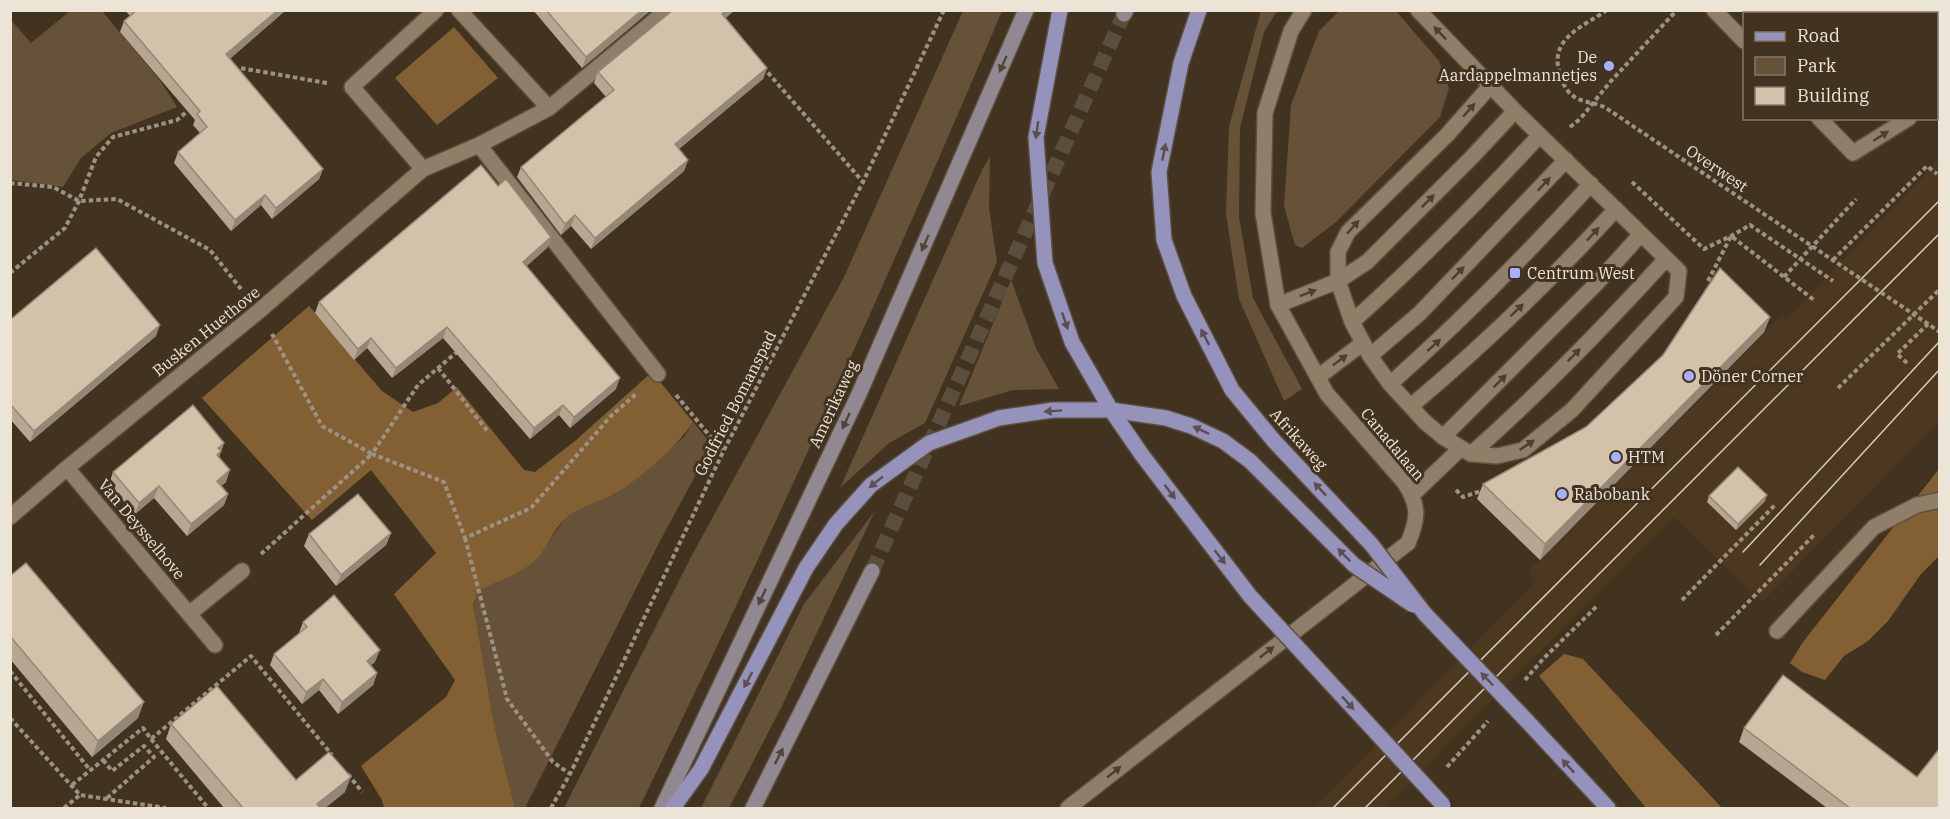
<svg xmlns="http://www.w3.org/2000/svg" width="1950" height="819" font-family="'IBM Plex Serif',serif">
	<rect width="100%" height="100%" fill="#423320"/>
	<path fill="#4c381f" d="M1939,160v261l-177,181 -88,-85 -290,291h-69l222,-228 -9,-8 253,-257 6,4z"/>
	<path fill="#665238" d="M70,11h32l57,68 18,28 -66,26 -30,25 -18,29 -50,-7h-2l-1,-161 21,24z
		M963,11h39c-114,269 -235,535 -363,797h-75l127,-251 153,-280z
		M1261,11h16l-13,21 -24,96 -1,89 14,81 49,91 -18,12 -45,-102 -13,-85 3,-88z
		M1339,11h57l43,50 10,27 -9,29 -104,105 -34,26 -7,-3 -11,-39 7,-101 28,-74z
		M990,157l-1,51 8,54 -72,161 -36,20 -49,45 143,-320z
		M1011,280l25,68 23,41 -46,1 -54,16z
		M693,422l19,23 -52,96 -135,267h-10l-21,-84 -12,-70 -9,-50 5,-13 63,-37 23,-35 16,-12 35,-13 69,-57z
		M875,511l-95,199 -51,98h-28l103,-204z"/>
	<path fill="#826033" d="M454,27l44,51 -61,47 -42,-47z
		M309,306l73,85 31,21 25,-9 19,-16 67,83 11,2 40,-31 77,-69 41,50c-17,26 -50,54 -77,71 -16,9 -34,12 -49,24 -12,9 -17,26 -26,37 -15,19 -42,26 -63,37l-5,13 9,50 12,70 21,84h-131l-2,-8 -21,-34 85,-69 9,-17 -61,-86 42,-41 -65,-83 -59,50 -110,-122z
		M1939,469v87l-18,18 -33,47 -20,20 -24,15 -19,24 -23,-8 -12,-9 13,-21z
		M1564,654l19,5 139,149h-76l-107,-132z"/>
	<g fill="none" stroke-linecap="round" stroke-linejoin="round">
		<path stroke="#5c4e3c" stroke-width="15" stroke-dasharray="15 8" stroke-linecap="butt" d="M872,571l252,-557"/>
		<g stroke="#5b4f3e" stroke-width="18">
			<path id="lane" d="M1418,10l97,101 164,160 -3,26 -104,113 -49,40 -26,6 -26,-2 -28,-17 -18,-15 -35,-38 -20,-28 -18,-34 -14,-41v-29l10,-20 99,-97 44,-50
				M1278,305l60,-24 29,-19 105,-105 43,-46
				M1352,322c66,-59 128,-122 188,-187
				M1370,356l50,-43 146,-153
				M1318,377l45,-34
				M1390,384c71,-63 137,-130 201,-200
				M1411,406c73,-61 141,-127 205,-197
				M1443,437l154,-154 44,-49
				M1471,454c69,-61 133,-127 195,-195
				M1412,495l49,-47
				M1777,631l97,-104 43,-22 23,-5"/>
		</g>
		<g stroke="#5b4f3e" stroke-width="18">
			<path id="street" d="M459,10l90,98
				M1714,10l30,31
				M1802,10l3,4
				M1936,92l4,-3
				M1819,118l34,35 56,-35
				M479,145l179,229
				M423,169l-71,-82 84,-77
				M67,468l122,146 53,-43
				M10,517l57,-49 192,-157 164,-142 56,-24 70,-37 118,-98
				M189,614l26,31
				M1068,808l340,-265c11,-26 11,-38 -4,-61l-77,-88 -49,-89 -15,-92 2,-100 26,-82 13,-21"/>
		</g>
		<g stroke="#5b4f3e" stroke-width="18">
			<path id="secondary" d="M1124,14l2,-4
				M662,808l197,-414 167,-384
				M753,808l119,-237"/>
		</g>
		<g stroke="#5b4f3e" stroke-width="18">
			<path id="primary" d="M1060,10l-24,127 9,126 27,79 39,68 31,45 42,55
				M1199,10l-18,53 -22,109 5,68 20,56 48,94 42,51
				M1527,721l81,87
				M673,808l28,-39 105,-201 30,-44 35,-39 58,-42 70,-25 54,-8h58l55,8 25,8 32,15 27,20"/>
		</g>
		<path stroke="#9d9282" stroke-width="4" stroke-dasharray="4.5 3" stroke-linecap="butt" d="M1868,10l4,4
			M763,67l100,115
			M235,72l5,-4 87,15
			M1570,127l10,-8 31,-38 66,-71
			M1632,182l72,67 27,-13 19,-11 83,56
			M10,183l43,4 26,14 38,-2 93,51 31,39
			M1833,260l94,-94 10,8
			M10,273l55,-45 14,-27 17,-44 17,-20 64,-17 13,-11
			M1784,277l72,-78
			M1708,281l23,-45 83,64
			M458,351l-40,34 -46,69 72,28 21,56 66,-30 79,-91 27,-24
			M1907,363l-10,-9 31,-30
			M438,368l51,65
			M1838,388l102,-99
			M676,395l47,57
			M1456,490l7,7 21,-7
			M465,538l42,161 46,63 17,12
			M261,554l111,-100 -50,-28 -50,-92
			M1682,600l94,-96
			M1716,635l98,-100
			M10,671l80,99
			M1525,680l18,-21 54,-53
			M10,718l70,77 86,13
			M151,739l57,69
			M103,760l9,11 32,-25 10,11 -47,41
			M1447,767l41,-46
			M348,774l14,18
			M72,785l71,-57 8,11 100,-83 81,99
			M64,808l16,-13
			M551,808l19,-34 153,-322 140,-270 81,-172"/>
		<use href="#lane" stroke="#907e69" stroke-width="15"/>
		<use href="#street" stroke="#907e69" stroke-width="15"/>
		<use href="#secondary" stroke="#928892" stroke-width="15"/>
		<use href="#primary" stroke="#9592bc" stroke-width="15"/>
		<path stroke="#d5cbbe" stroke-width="1.5" d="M1743,552l197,-211
			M1760,565l180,-196
			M1333,808l607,-608
			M1365,808l575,-575"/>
		<g stroke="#5b4f3e" stroke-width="18" stroke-linecap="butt">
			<path id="primary-bridge" d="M1274,441l97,103 54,70 102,107
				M1250,461l104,104 59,40
				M1184,510l66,86 193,209"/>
		</g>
		<path stroke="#9d9282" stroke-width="4" stroke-dasharray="4.5 3" stroke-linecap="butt" d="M1607,10c-22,16 -57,27 -48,61 2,8 6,19 13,24 9,8 24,7 34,13l334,224"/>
		<use href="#primary-bridge" stroke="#9592bc" stroke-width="15"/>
	</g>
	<path fill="#b6a692" d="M125,10h161l-56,48 93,111 -4,10 -47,40 -11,-14 -30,26 -57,-68 4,-11 22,-19 -7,-8 2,-5 -75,-88 4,-11 6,-5z
		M533,10h118l-69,58z
		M726,18l41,50 -4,11 -84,70 9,11 -4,11 -93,78 -20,-23 -10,9 -44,-58 4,-10 85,-70 -12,-14 4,-11z
		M498,186l53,51 -4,11 -21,18 90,123 -46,39 -11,-13 -29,24 -87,-101 -51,40 -25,-30 -13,12 -39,-47 4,-11z
		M1770,317l-6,15 -224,228 -63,-61 6,-15 103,-57z
		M10,320l146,16 -126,106 -20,-23z
		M224,443l-5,14 7,25 -5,4 7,8 -4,11 -37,31 -33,-38 -19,16 -26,-30 4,-12z
		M1709,496l56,5 -29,29 -29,-28z
		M391,533l-5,12 -50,41 -32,-40 5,-12z
		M10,576l128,142 -46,39 -82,-98z
		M303,622l72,40 -4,3 6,8 -4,12 -35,29 -19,-24 -17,14 -32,-39 4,-11 25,-21z
		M171,724l125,56 49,12 -20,16h-101l-58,-69z
		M1744,728l196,80h-113l-88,-66z"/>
	<path fill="#948777" d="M278,10h8l-63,55 3,-11z
		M642,10h9l-69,58 4,-11z
		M726,10h9l-17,15 4,-11z
		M767,68l-4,11 -92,76 4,-11z
		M688,160l-4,11 -93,78 4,-11z
		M323,169l-4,10 -47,40 4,-11z
		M265,195l-4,10 -30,26 4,-11z
		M575,215l-4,11 -10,9 4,-11z
		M551,237l-4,11 -28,25 4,-11z
		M1770,317l-6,15 -224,228 5,-16z
		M160,325l-4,11 -126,106 4,-11z
		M447,327l-4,11 -51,40 4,-10z
		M371,338l-4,10 -13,12 4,-11z
		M620,378l-4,11 -46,39 4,-11z
		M563,405l-4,10 -29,24 4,-11z
		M224,443l-7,20 1,-15z
		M230,470l-4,12 -13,11 4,-12z
		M159,486l-5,12 -19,16 4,-11z
		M228,494l-4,11 -37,31 4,-12z
		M1767,495l-2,6 -29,29 2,-6z
		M391,533l-5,12 -50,41 5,-11z
		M380,650l-5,12 -13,10 5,-11z
		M377,673l-4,12 -35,29 4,-12z
		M323,679l-4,11 -17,14 4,-12z
		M144,702l-6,16 -46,39 6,-16z
		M351,777l-6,15 -20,16h-10l2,-4z"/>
	<path fill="#d4c1aa" stroke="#948777" stroke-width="1.5" d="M137,10h141l-52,44 97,115 -47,39 -11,-13 -30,25 -57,-68 29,-25 -10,-13 3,-3 -76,-90z
		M546,10h96l-56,47z
		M673,10h53l-4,4 45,54 -92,76 13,16 -93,78 -20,-23 -10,9 -44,-57 93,-77 -16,-18z
		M481,165l17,21 8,-7 45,58 -28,25 97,116 -46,39 -11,-12 -29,23 -87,-101 -51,41 -25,-30 -13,11 -39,-47z
		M96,248l64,77 -126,106 -24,-27v-84z
		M1720,268l50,49 -225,227 -62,-60 103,-57 77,-72z
		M193,405l31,38 -6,5 3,3 -4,4 13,15 -13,11 11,13 -37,30 -32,-38 -20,17 -26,-31z
		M1738,467l29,28 -29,29 -29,-28z
		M358,494l33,39 -50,42 -32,-41z
		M26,563l118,139 -46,39 -88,-105v-60z
		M334,595l46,55 -13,11 10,12 -35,29 -19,-23 -17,13 -32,-38 33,-27 -4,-5z
		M1783,675l134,102 23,-29v60h-90l-106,-80z
		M217,686l79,94 33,-28 22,25 -34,27 3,4h-77l-72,-84z"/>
	<defs><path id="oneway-solid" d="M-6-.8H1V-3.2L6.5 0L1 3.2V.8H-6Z" transform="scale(1.5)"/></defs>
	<g fill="#4e3e2b">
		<use href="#oneway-solid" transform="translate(1440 33) rotate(-134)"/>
		<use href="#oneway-solid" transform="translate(1469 110) rotate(-49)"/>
		<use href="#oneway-solid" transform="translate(1881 136) rotate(-32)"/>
		<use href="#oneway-solid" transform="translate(1544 184) rotate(-47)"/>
		<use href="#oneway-solid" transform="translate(1428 201) rotate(-45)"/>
		<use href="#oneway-solid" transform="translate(1353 227) rotate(-48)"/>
		<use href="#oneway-solid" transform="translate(1593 234) rotate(-47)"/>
		<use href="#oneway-solid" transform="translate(1458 273) rotate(-46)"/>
		<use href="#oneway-solid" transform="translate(1308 293) rotate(-21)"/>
		<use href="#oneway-solid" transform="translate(1517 310) rotate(-44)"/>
		<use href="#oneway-solid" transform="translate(1434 345) rotate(-42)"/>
		<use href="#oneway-solid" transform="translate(1574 355) rotate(-45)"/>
		<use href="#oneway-solid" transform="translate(1340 360) rotate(-37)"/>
		<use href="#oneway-solid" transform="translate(1500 381) rotate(-45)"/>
		<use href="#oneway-solid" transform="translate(1527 445) rotate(-34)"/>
		<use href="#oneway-solid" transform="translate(1267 652) rotate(-38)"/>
		<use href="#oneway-solid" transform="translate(1114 772) rotate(-39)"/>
	</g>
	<g fill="#524437">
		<use href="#oneway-solid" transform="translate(1003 64) rotate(114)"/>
		<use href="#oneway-solid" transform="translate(925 243) rotate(114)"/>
		<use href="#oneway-solid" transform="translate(846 421) rotate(115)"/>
		<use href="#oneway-solid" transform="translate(762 597) rotate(115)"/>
		<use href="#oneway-solid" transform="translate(779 756) rotate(-63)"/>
	</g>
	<g fill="#5b504f">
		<use href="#oneway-solid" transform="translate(1037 130) rotate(98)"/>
		<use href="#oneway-solid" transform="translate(1164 152) rotate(-79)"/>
		<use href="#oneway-solid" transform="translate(1065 321) rotate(71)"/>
		<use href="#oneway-solid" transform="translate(1205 337) rotate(-117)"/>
		<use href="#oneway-solid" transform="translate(1053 411) rotate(176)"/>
		<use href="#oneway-solid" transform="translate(1201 430) rotate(-155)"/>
		<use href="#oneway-solid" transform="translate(876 482) rotate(141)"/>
		<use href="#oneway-solid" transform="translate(1320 489) rotate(-133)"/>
		<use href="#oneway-solid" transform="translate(1170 492) rotate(53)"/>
		<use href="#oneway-solid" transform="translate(1344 555) rotate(-135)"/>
		<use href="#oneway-solid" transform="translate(1220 557) rotate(52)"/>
		<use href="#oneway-solid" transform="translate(1487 679) rotate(-134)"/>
		<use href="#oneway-solid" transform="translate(748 680) rotate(118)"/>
		<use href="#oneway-solid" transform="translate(1348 703) rotate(47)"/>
		<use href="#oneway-solid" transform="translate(1568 766) rotate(-133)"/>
	</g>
	<g fill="#a8b0fc" stroke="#423320" stroke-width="2">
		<circle cx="1609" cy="66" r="6"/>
		<rect x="1509" y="267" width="12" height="12" rx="3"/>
		<circle cx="1689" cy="376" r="6"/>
		<circle cx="1616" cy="457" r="6"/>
		<circle cx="1562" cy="494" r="6"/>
	</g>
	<g text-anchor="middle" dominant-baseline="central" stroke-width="6" stroke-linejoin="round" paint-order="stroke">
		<g font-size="16" fill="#ede4d8" stroke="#423320" text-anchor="start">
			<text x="1597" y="57" text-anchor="end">De<tspan x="1597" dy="18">Aardappelmannetjes</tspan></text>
			<text x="1527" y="273">Centrum West</text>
			<text x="1701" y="376">Döner Corner</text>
			<text x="1628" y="457">HTM</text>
			<text x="1574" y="494">Rabobank</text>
		</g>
		<g font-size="16" fill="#ede4d8" stroke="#423320">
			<text transform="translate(1717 168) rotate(34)">Overwest</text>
			<text transform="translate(206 331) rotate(-39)">Busken Huethove</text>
			<text transform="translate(735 403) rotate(-63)">Godfried Bomanspad</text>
			<text transform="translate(833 404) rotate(-65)">Amerikaweg</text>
			<text transform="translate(1299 439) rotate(48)">Afrikaweg</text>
			<text transform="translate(1393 444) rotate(50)">Canadalaan</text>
			<text transform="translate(142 529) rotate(50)">Van Deysselhove</text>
		</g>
	</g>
	<rect width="1950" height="819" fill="none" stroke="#ede4d8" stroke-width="24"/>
	<rect x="1743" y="12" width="195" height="108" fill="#423320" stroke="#867a6a" stroke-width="1.5"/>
	<rect x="1755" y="32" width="30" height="9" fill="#9592bc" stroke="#867a6a" stroke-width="1.5"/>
	<text x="1797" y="42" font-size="18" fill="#ede4d8">Road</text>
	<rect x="1755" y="57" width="30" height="18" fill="#665238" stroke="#867a6a" stroke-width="1.5"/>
	<text x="1797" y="72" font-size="18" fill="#ede4d8">Park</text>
	<rect x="1755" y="87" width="30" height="18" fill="#d4c1aa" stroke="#867a6a" stroke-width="1.5"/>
	<text x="1797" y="102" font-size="18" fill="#ede4d8">Building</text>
</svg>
